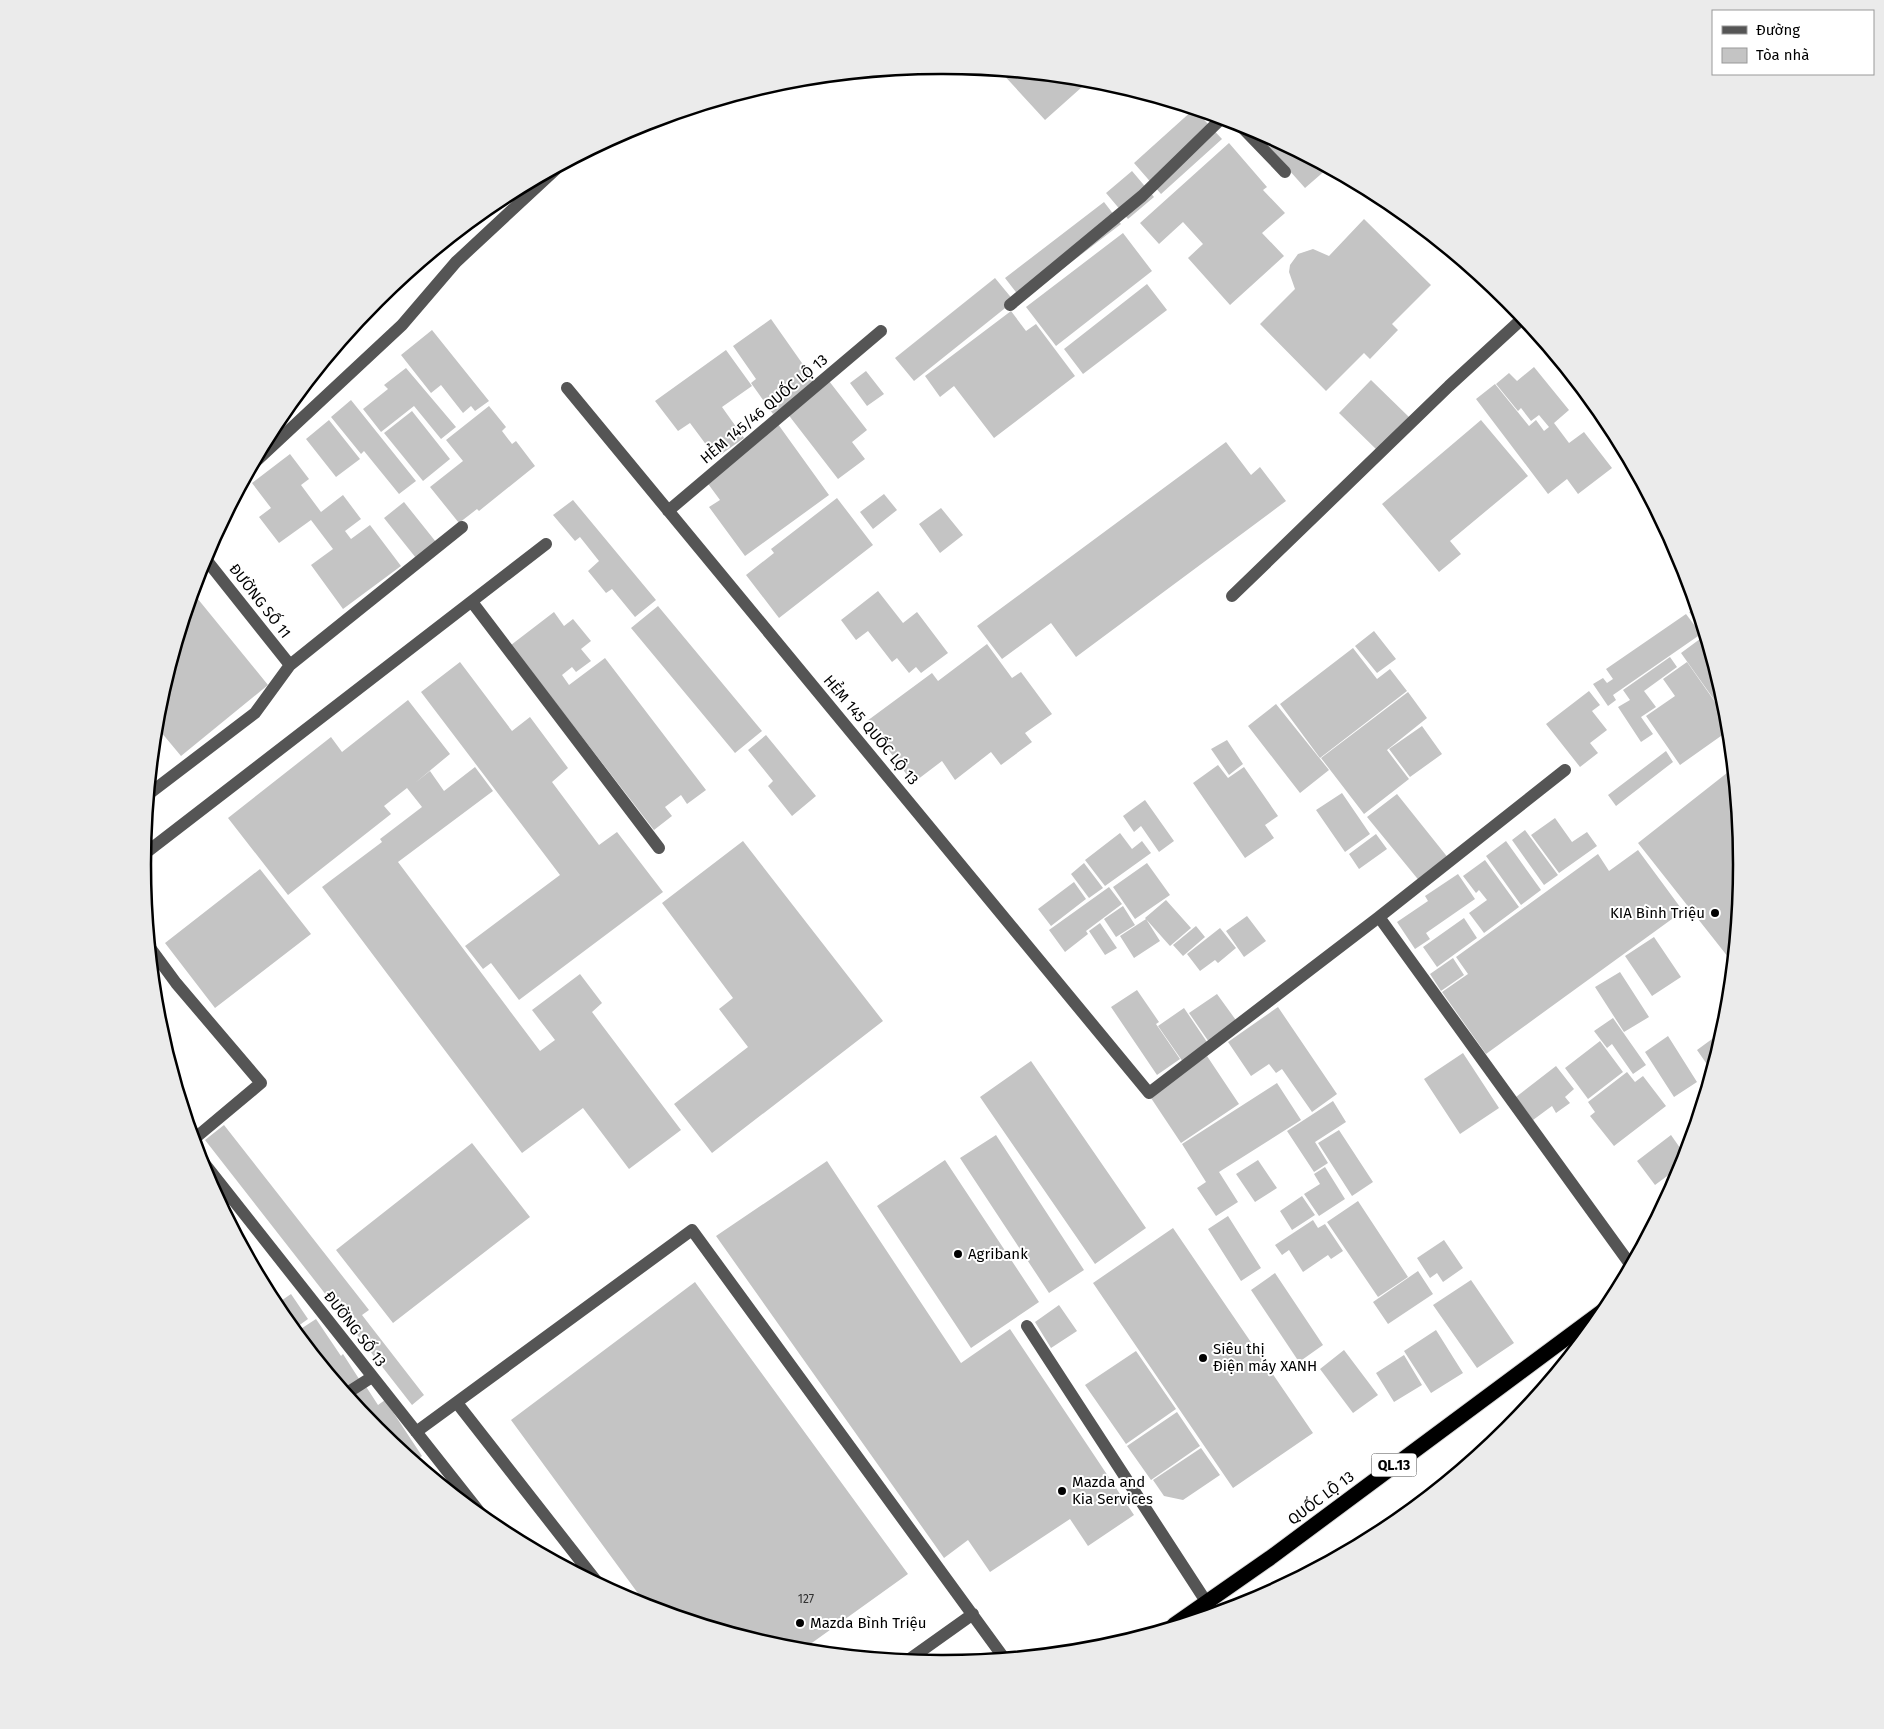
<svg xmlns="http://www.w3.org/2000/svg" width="1884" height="1729" font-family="'Fira Sans',sans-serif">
	<rect width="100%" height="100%" fill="#fff"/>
	<path fill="#c4c4c4" d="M1000,71l74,7 8,9 -37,33z
		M1194,109l28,30 -61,55 -27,-31z
		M1268,137l60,31 -23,20 -42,-47z
		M1229,143l38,44 -4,3 22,23 -23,20 22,23 -54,49 -42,-47 15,-14 -20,-22 -24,22 -19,-21z
		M1132,171l22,26 -26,22 -22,-26z
		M1104,202l17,22 -99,76 -17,-22z
		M1364,219l67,66 -39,39 6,6 -28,29 -6,-6 -38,38 -66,-67 35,-35 -6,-17 1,-7 8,-11 15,-5 16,7z
		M1123,233l29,38 -96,75 -30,-39z
		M995,278l19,23 -100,80 -19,-23z
		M1147,284l20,26 -84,64 -19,-25z
		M1011,311l15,20 10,-7 39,52 -81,62 -40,-52 -14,11 -15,-21z
		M771,319l45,64 -43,31 -22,-31 5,-4 -23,-33z
		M432,330l57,71 -14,10 -4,-5 -8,7 -22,-28 -10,8 -30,-38z
		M726,350l26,36 -30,21 22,31 -28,20 -26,-35 -12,8 -23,-30z
		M1534,367l35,43 -15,13 15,20 15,-11 28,36 -34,26 -11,-15 -19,15 -72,-95 19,-15 34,42 7,-6 8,11 5,-4 -10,-12 -8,6 -10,-13 -3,3 -22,-27 13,-11 8,8z
		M406,368l50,59 -15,12 -27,-33 -33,26 -18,-23 25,-20 -4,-4z
		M866,371l18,23 -17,12 -17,-23z
		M1371,380l39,38 -32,33 -39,-38z
		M829,381l38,49 -15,12 13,17 -27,20 -51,-66z
		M351,400l65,81 -17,13 -35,-43 -3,3 -30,-37z
		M489,406l17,21 -4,4 10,13 4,-3 19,25 -56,45 -2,-2 -18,14 -29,-36 33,-26 -17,-21z
		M412,411l38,48 -27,22 -39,-48z
		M329,420l31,39 -24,18 -30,-38z
		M775,420l54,75 -84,61 -36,-49 11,-7 -14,-19z
		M1481,420l47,56 -78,65 11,13 -22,18 -57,-68z
		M1226,442l25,33 9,-8 26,34 -210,156 -25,-34 -49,36 -25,-33z
		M290,454l19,25 -8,6 20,27 22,-17 18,24 -16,12 6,8 19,-14 31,41 -58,43 -32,-44 22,-16 -22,-29 -32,23 -20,-26 12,-9 -19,-25z
		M884,494l13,16 -24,19 -13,-17z
		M837,498l36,47 -94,73 -33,-43 28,-22 -3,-4z
		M573,500l83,100 -21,17 -23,-28 -6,4 -18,-22 11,-10 -19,-24 -5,4 -22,-26z
		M404,502l32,40 -20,16 -32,-40z
		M941,508l22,27 -23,18 -21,-29z
		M878,591l25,32 14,-11 31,41 -27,20 -5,-6 -7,6 -12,-15 -5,4 -24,-31 -12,9 -15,-20z
		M193,593l75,92 -87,71 -25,-30 2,-18z
		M658,606l104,125 -27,22 -104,-125z
		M1696,608l4,15 -2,1 -9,-12z
		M554,612l10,14 9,-7 18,22 -10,8 10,12 -15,11 -4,-5 -10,8 7,10 36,-27 101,132 -19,14 -6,-9 -16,12 7,9 -18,14 -143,-185z
		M1686,614l15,20 -88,61 3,5 -8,6 -15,-22 10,-6 4,5 6,-4 -7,-10z
		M1374,631l22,28 -19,14 -22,-27z
		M1704,636l21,68 -5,4 -39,-55z
		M987,644l25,34 9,-6 31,42 -27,19 7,9 -31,23 -10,-13 -36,28 -13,-19 -29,22 -46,-62 65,-48 6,8z
		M1353,648l24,31 13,-10 17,22 -87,67 -40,-54z
		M1670,657l7,10 -33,24 12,16 -15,10 12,17 -12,8 -23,-35 12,-7 -7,-10z
		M460,662l52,69 18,-14 38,51 -16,14 47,63 18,-13 46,60 -144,108 -28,-37 -8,6 -18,-23 95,-71 -139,-183z
		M1687,662l40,57 1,12 -48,34 -34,-49 29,-20 -12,-17z
		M1589,691l11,14 -8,6 15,19 -17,13 8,10 -18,14 -34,-43z
		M1408,692l19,26 -40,32 22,29 -45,35 -43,-56z
		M408,700l42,54 -35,29 15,-12 14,20 31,-24 18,24 -95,71 142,189 15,-11 -23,-30 48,-36 22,29 -10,9 89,118 -52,39 -46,-61 -61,45 -200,-266 60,-45 -2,-3 42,-32 -15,-19 -23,18 7,8 -103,81 -60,-77 103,-81 11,15z
		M1276,704l53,66 -29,23 -52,-67z
		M1422,726l20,28 -32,23 -21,-28z
		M766,735l50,61 -24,20 -24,-30 5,-5 -25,-31z
		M1227,740l16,24 -14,11 -18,-26z
		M1666,751l7,11 -57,44 -8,-11z
		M1218,765l10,13 16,-11 34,49 -13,9 9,13 -29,20 -52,-75z
		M1732,769l9,96 -9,97 -94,-119z
		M1342,793l28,41 -25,18 -29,-42z
		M1397,794l52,65 -28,24 -54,-66z
		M1145,800l29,41 -15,11 -18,-26 -7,6 -11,-16z
		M1555,818l17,24 15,-10 10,14 -38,27 -28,-38z
		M1525,830l33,45 -14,10 -32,-45z
		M1120,833l12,16 10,-8 9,12 -46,33 -20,-26z
		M1376,834l11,15 -28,20 -10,-15z
		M743,841l140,180 -171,132 -38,-49 74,-57 -29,-38 14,-11 -71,-95z
		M1506,841l35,49 -20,15 -35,-49z
		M1638,850l45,61 -197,143 -44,-62 26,-18 -12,-17 142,-103 11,17z
		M1485,860l34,47 -35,26 -15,-20 18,-13 -8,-10 -3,3 -13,-17z
		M1084,863l19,25 -14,10 -18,-24z
		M1147,863l23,32 -35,24 -22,-32z
		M260,869l51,65 -96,74 -50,-65z
		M1458,874l17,25 -49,34 4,6 -15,10 -18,-27 31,-21 -3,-5z
		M1074,882l12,17 -35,27 -13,-17z
		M1109,887l13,17 -36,27 2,3 -23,18 -16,-22z
		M1166,900l25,28 -21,18 -25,-28z
		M1123,906l12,19 -19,12 -12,-18z
		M1247,916l19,25 -22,16 -18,-26z
		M1464,918l13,20 -40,29 -14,-20z
		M1146,919l14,22 -26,17 -14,-22z
		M1100,923l17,25 -12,7 -16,-24z
		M1196,926l9,11 -22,19 -10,-11z
		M1220,928l16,20 -18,15 -3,-3 -15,11 -13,-17z
		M1654,937l27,40 -29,19 -27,-40z
		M1453,958l11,17 -23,16 -11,-17z
		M1620,972l29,45 -25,15 -29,-45z
		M1137,990l22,32 -3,2 24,35 -23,16 -46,-68z
		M1217,994l21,29 -29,19 -20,-29z
		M1278,1007l59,87 -25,18 -30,-43 -6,4 -7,-9 -18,12 -23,-34z
		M1184,1008l25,37 -26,17 -25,-36z
		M1613,1018l33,47 -13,9 -21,-30 -5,4 -13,-17z
		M1723,1031l-12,39 -14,-20z
		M1668,1036l29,46 -23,15 -29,-45z
		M1600,1041l23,31 -35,27 -23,-31z
		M1463,1053l36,55 -39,26 -36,-55z
		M1207,1056l32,48 -58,39 -32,-48z
		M1031,1061l115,167 -51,36 -115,-167z
		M1556,1066l18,23 -9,8 5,6 -14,10 -4,-7 -19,14 -17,-23z
		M1627,1072l8,10 8,-6 23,30 -52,40 -24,-30 5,-4 -7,-10z
		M1277,1083l24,37 -82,52 19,30 -22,14 -19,-28 9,-6 -24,-38z
		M1333,1101l13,21 -31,20 13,21 -14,9 -27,-41z
		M224,1125l145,185 -7,5 62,80 -12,10 -207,-265z
		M1339,1130l34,52 -21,14 -34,-53z
		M996,1135l88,135 -35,23 -89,-135z
		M1671,1135l14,20 -3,10 -27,20 -18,-24z
		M472,1143l58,74 -137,106 -57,-73z
		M945,1160l94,142 -68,46 -94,-142z
		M1258,1160l19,28 -22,14 -19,-28z
		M827,1161l134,202 49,-34 124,186 -46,31 -18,-27 -80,53 -22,-32 -24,18 -228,-322z
		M1325,1167l20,32 -26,17 -15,-22 16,-10 -6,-10z
		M1302,1196l13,19 -23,15 -12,-19z
		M1358,1201l50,76 -30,20 -51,-75z
		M1228,1216l33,52 -20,13 -33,-52z
		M1313,1220l5,8 7,-4 18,27 -12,8 -3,-4 -25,17 -14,-22 -7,5 -7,-10z
		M1173,1228l140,205 -80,55 -140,-205z
		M1444,1240l19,28 -20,14 -6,-9 -7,5 -13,-20z
		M1418,1271l15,23 -45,30 -15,-22z
		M1275,1273l48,72 -24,17 -48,-72z
		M1471,1280l43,63 -37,25 -44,-63z
		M695,1282l213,292 -106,76 -16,-1 -138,-42 -137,-187z
		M291,1294l17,25 -14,10 -19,-24z
		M1059,1305l18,26 -26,17 -16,-26z
		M316,1319l25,37 2,-2 18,28 -15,10 -50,-60z
		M1436,1330l27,43 -32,20 -27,-42z
		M1344,1350l34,45 -25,18 -33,-44z
		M1136,1351l40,58 -50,35 -41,-59z
		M1404,1355l18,30 -28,17 -18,-29z
		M365,1385l13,20 7,-5 37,56 -7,5 -39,-31 -27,-34z
		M1177,1412l23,34 -49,34 -24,-34z
		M1201,1448l19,27 -37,25 -19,-4 -11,-16z"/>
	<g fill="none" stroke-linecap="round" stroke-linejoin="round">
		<g stroke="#dbdbdb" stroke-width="17">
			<path id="highway" d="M1174,1625l96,-67 338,-251"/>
		</g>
		<path stroke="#555" stroke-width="12" d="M1237,122l48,50
			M1010,305l132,-109 80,-78
			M567,388l582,705 230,-176 251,347
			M255,462l147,-137 54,-63 100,-93
			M668,511l213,-180
			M204,557l86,108
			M1232,596l217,-210 74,-68
			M472,602l187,246
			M150,793l105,-80 35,-48 172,-138
			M143,855l403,-311
			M1379,917l186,-147
			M151,949l25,34 85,100 -67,56
			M200,1158l285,361
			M1027,1326l180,277
			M347,1393l25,-16
			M457,1403l140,179
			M416,1432l276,-202 312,428
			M907,1661l66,-47"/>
		<use href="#highway" stroke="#000" stroke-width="15"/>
	</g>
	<g fill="#000" stroke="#fff" stroke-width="2">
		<circle cx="1715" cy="913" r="5"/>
		<circle cx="958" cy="1254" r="5"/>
		<circle cx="1203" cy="1358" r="5"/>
		<circle cx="1062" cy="1491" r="5"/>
		<circle cx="800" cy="1623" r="5"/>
	</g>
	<g text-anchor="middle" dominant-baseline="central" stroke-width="4" stroke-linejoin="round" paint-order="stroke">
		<g font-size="12" fill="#313131">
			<text x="806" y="1599">127</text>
		</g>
		<rect fill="#fff" stroke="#4c4c4c" stroke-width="1" x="1371.5" y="1453.5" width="45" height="23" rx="4"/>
		<g font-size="14" font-weight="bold" fill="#000">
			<text x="1394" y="1465">QL.13</text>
		</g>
		<g font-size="15" fill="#000" stroke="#fff">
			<text transform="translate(764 409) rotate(-40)">HẺM 145/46 QUỐC LỘ 13</text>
			<text transform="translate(260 601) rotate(52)">ĐƯỜNG SỐ 11</text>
			<text transform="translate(871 730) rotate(50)">HẺM 145 QUỐC LỘ 13</text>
			<text transform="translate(355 1329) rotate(52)">ĐƯỜNG SỐ 13</text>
			<text transform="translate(1321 1498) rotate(-37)">QUỐC LỘ 13</text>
		</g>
		<g font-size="15" fill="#000" stroke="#fff" text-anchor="start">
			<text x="1705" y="913" text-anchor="end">KIA Bình Triệu</text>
			<text x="968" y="1254">Agribank</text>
			<text x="1213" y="1349">Siêu thị<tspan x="1213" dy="17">Điện máy XANH</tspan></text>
			<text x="1072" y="1482">Mazda and<tspan x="1072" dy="17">Kia Services</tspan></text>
			<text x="810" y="1623">Mazda Bình Triệu</text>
		</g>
	</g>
	<path d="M0 0H1884V1729H0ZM941 74H943A790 790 0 0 1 1733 864V865A790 790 0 0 1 943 1655H941A790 790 0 0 1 151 865V864A790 790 0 0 1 941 74Z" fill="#ebebeb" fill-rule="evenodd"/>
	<path fill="none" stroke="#000" stroke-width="2.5" d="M941 74H943A790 790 0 0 1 1733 864V865A790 790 0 0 1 943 1655H941A790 790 0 0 1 151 865V864A790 790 0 0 1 941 74Z"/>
	<rect x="1712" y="10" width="162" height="65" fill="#ffffff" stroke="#999999"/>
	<rect x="1722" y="26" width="25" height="8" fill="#555555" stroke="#999999"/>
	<text x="1756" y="35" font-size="15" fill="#000000">Đường</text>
	<rect x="1722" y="48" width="25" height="15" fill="#c4c4c4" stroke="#999999"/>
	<text x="1756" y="60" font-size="15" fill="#000000">Tòa nhà</text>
</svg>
